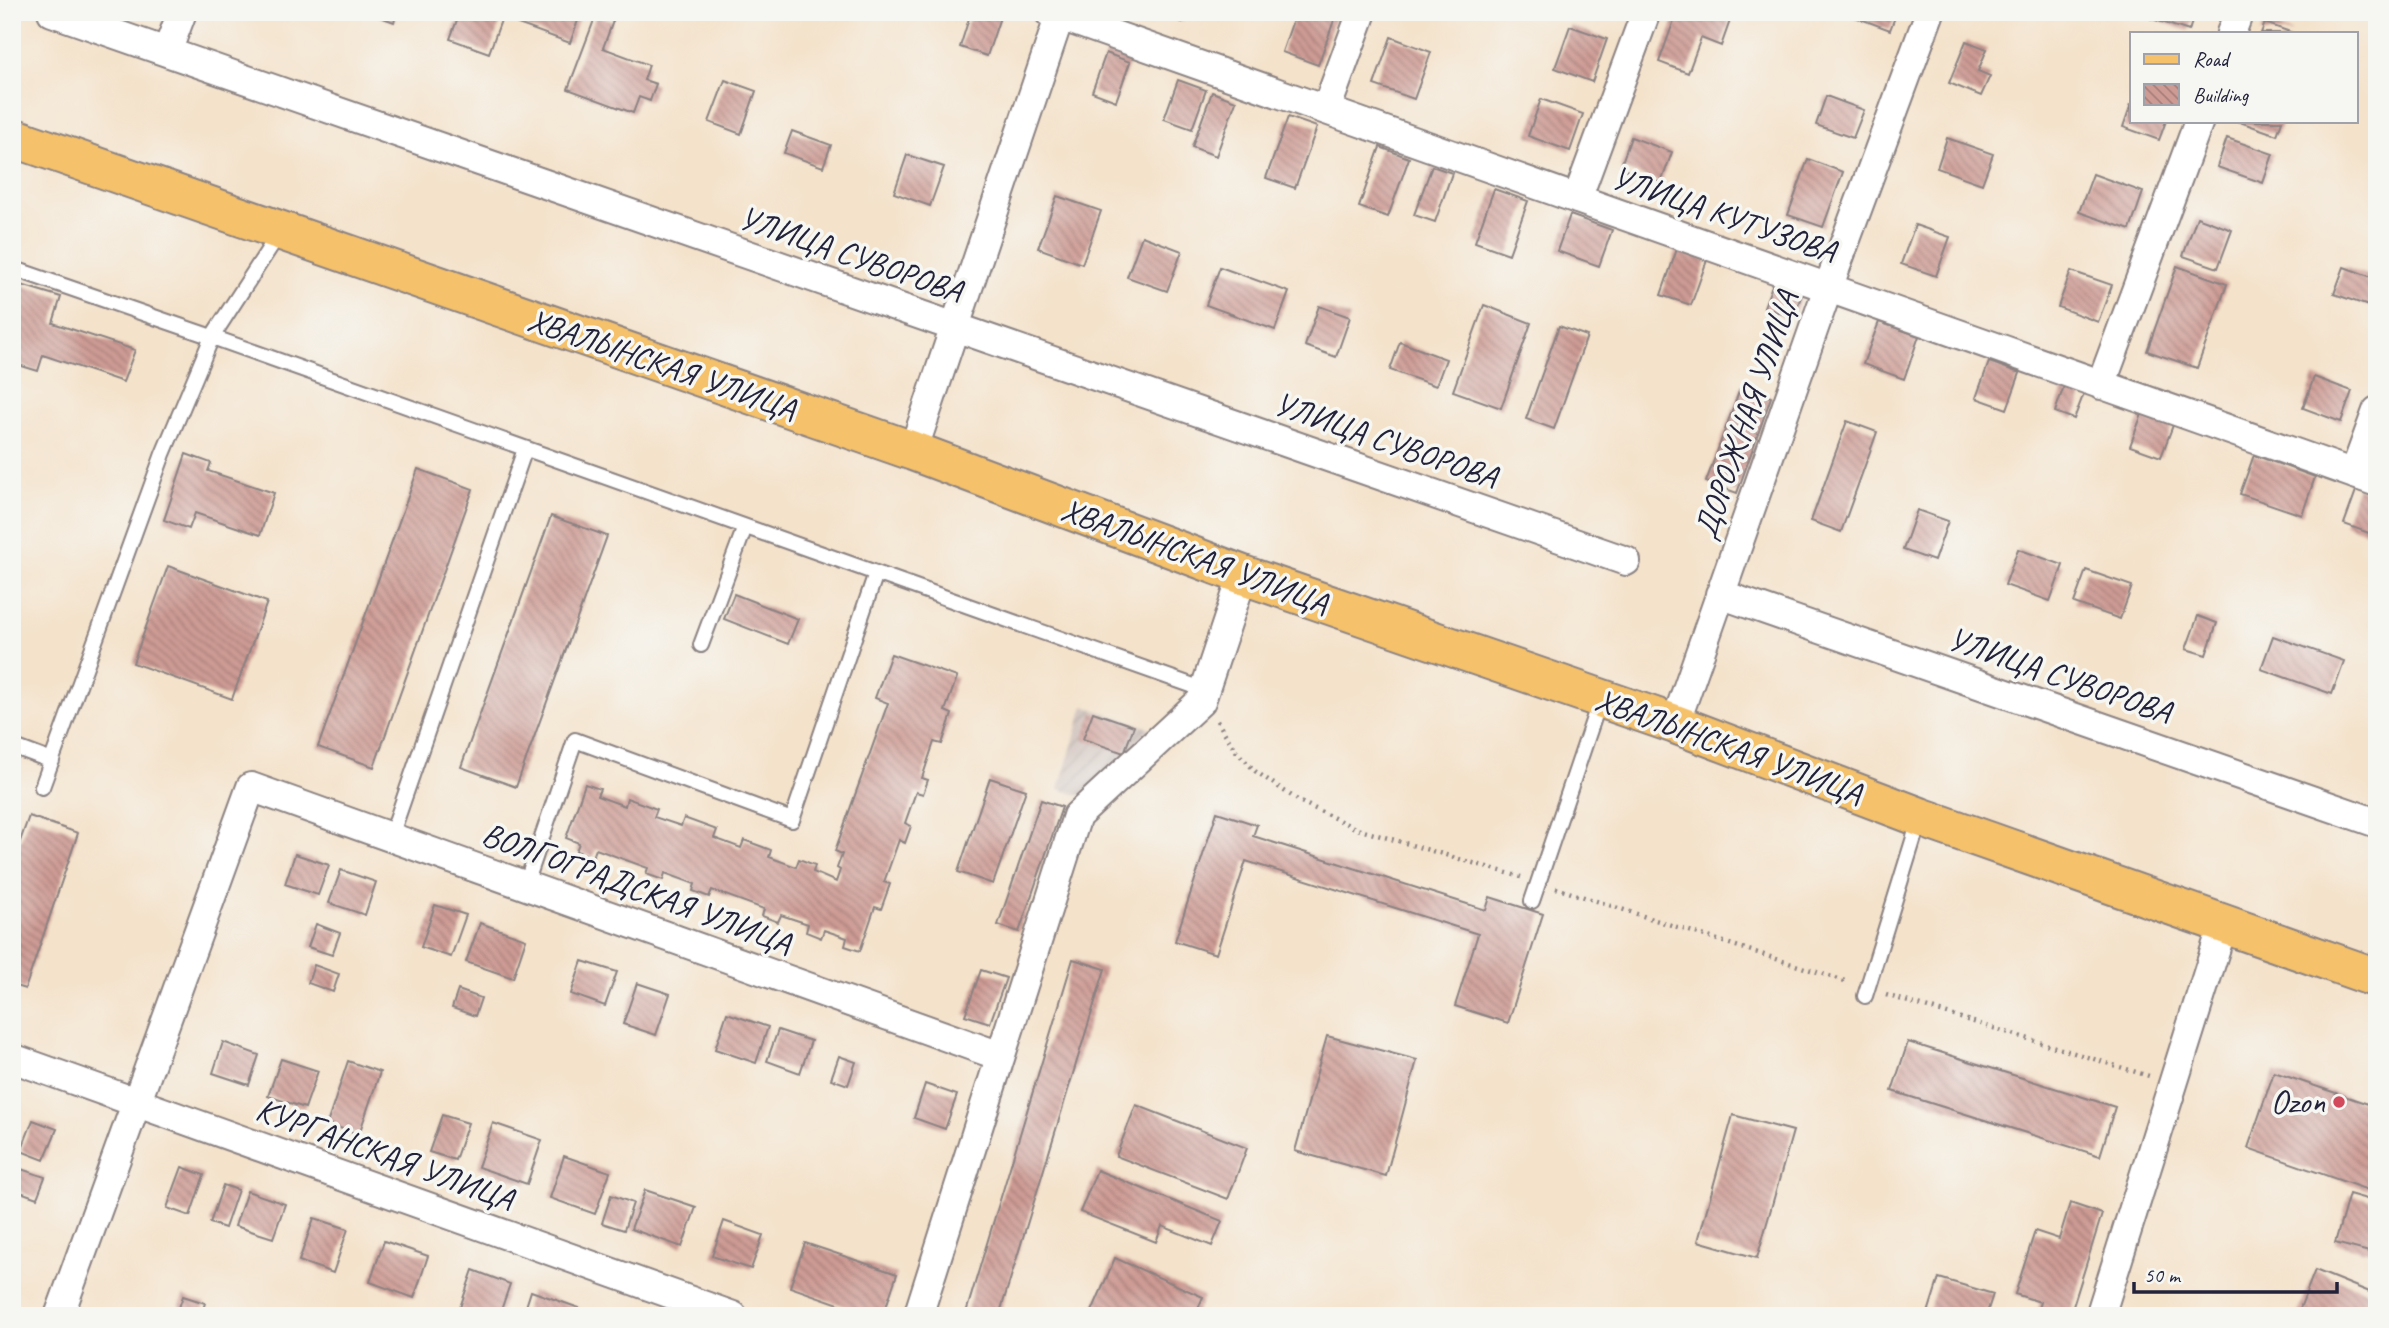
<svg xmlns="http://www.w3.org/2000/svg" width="2389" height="1328" font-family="Caveat,sans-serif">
	<defs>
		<pattern id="industrial-furrows" width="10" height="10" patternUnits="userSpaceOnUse" patternTransform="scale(1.75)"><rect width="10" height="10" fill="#cfc0ba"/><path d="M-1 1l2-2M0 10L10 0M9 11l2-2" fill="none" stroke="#b1a5a1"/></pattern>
		<pattern id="building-back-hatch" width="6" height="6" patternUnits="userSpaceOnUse" patternTransform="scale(1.75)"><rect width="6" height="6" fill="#ce9b94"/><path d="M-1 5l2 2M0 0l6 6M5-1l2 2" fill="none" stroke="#a77e7a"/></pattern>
	</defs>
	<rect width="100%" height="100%" fill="#f6f6f2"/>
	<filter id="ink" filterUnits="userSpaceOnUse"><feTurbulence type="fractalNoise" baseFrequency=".0143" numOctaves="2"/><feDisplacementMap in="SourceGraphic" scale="14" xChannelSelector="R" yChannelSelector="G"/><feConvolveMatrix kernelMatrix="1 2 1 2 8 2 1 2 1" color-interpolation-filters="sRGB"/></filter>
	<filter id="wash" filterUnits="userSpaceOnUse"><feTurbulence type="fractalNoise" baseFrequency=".00686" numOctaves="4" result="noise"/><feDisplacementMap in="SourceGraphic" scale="28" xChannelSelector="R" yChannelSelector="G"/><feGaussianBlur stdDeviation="1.57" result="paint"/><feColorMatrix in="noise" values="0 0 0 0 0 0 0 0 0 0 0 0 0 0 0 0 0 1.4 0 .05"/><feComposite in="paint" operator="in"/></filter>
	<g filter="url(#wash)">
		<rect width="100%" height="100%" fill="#f4e2ca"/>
		<path fill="url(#industrial-furrows)" d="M1084,706l75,25 -74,66 -26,-8z"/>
		<g id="blocks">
			<path fill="url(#building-back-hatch)" d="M367,12h30l-3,10z
				M460,12h44l-15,41 -39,-14z
				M522,12h59l-11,31 -52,-19z
				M971,12h15l14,5 -13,39 -27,-9z
				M1155,12h31l-4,10z
				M1296,12h41l-19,53 -36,-13z
				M1677,12h49l6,3 -11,31 -20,-8 -13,35 -29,-11z
				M1842,12h55l-7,18z
				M2148,12h47l-6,19 -43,-14z
				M596,15l17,6 -10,27 46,17 -5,15 12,4 -6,17 -11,-4 -6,16 -65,-24z
				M2265,23l28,10h-32z
				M1570,26l37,13 -15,43 -37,-14z
				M1391,37l40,15 -17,47 -40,-14z
				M1966,41l21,8 -9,22 12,5 -9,20 -32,-13z
				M1106,53l24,9 -14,39 -24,-9z
				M725,80l31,11 -15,43 -32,-12z
				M1178,80l28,10 -14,39 -28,-10z
				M1212,92l24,9 -20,55 -24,-9z
				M1826,96l38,14 -11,28 -37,-13z
				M1541,99l42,15 -13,37 -42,-15z
				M2131,104l1,17h34l-7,19 -36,-13z
				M1288,117l29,10 -22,61 -29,-10z
				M2237,121h45l-5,14z
				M792,131l39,14 -8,22 -39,-14z
				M1631,137l41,15 -11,31 -41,-15z
				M1947,138l46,16 -11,30 -45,-16z
				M2227,138l46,16 -10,29 -46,-16z
				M1380,147l29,11 -21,59 -29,-10z
				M907,155l37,12 -14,39 -36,-13z
				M1808,159l35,13 -20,55 -35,-12z
				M1432,166l20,7 -17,49 -21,-7z
				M2093,174l50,18 -13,38 -51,-18z
				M1494,189l34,12 -19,53 -34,-12z
				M1057,196l44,15 -19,53 -44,-16z
				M1570,215l42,15 -13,36 -42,-15z
				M2197,217l35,13 -14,38 -35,-12z
				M1915,225l35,12 -14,39 -35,-12z
				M1142,236l40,15 -15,40 -40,-14z
				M1677,249l30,11 -16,45 -30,-10z
				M2177,266l50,18 -30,84 -50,-17z
				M1220,267l69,25 -14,38 -69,-25z
				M2344,267l33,12v30l-43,-15z
				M2071,271l41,14 -14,37 -40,-15z
				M1773,283l29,11 -9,24 -29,-11z
				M18,284l43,13 -8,26 82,27 -12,32 -80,-27 -5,16 -26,-8v-59z
				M1484,305l47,18 -30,85 -48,-17z
				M1319,306l31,11 -14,40 -31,-11z
				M1879,322l40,14 -15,43 -41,-15z
				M1559,326l28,10 -33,93 -28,-10z
				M1400,342l46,17 -10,27 -46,-16z
				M1989,362l31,11 -13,36 -31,-11z
				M2314,377l38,14 -11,31 -38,-14z
				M1741,386l30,11 -34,96 -31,-11z
				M2064,386l20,7 -10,26 -19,-7z
				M2142,414l31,11 -12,32 -31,-11z
				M1847,421l30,11 -36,100 -30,-11z
				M186,454l25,9 -3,8 66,22 -14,42 -65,-22 -6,16 -25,-9z
				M2254,455l61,22 -13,38 -62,-21z
				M418,469l55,20 -99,278 -56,-20z
				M2357,488l20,7v41l-33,-12z
				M1917,510l31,11 -14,40 -31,-11z
				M551,516l56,20 -91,251 -55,-20z
				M2018,549l45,16 -13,36 -45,-16z
				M168,566l99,36 -35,97 -99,-36z
				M2086,570l46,16 -12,33 -46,-16z
				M734,594l64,25 -10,25 -64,-25z
				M2198,616l19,7 -11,32 -20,-6z
				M2273,636l71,25 -12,33 -71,-25z
				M891,654l66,23 -12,34 7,3 -10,30 -8,-2 -12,36 6,2 -5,14 -7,-2 -11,31 6,3 -6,17 -6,-3 -15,42 6,2 -9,25 -6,-2 -15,44 -15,-5 2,-8 -23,-8 -3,8 -15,-6 2,-8 -27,-9 -3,7 -16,-6 2,-7 -52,-19 -3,7 -16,-6 2,-7 -30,-11 -2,7 -17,-6 2,-6 -52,-19 -3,8 -17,-6 3,-8 -13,-5 19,-54 15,5 -3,7 28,10 2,-8 30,11 -3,8 27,9 3,-8 33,12 -3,8 27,10 3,-8 27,10 -2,7 27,10 3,-8 16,6 -2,7 23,10 4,-12 -3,-2 5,-14 -7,-3 53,-148 -13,-5z
				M1093,712l41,14 -10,27 -41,-14z
				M990,778l36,12 -33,94 -35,-12z
				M1041,800l21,7 -43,125 -21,-7z
				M1217,812l40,13 -4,11 233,74 4,-13 53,17 -35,109 -53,-17 23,-72 -232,-73 -30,93 -41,-13z
				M29,816l49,17 -53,156 -13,-4v-121z
				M295,854l34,11 -11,30 -33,-11z
				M341,870l35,12 -11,33 -36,-12z
				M435,905l31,10 -15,42 -30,-10z
				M480,923l46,16 -13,39 -47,-16z
				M316,924l24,9 -8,22 -24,-8z
				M1073,959l32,10 -106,347h-34z
				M582,961l35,11 -12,34 -34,-12z
				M314,965l25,9 -6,18 -25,-9z
				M981,970l25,8 -16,45 -25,-8z
				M637,983l33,11 -14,41 -33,-11z
				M458,990l23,8 -6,18 -23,-8z
				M727,1013l41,14 -12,36 -41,-14z
				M778,1030l33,11 -11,32 -33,-12z
				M1327,1036l90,24 -31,116 -91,-25z
				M223,1042l36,13 -10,30 -36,-12z
				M1908,1042l207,65 -15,49 -208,-65z
				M839,1056l17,6 -8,23 -17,-6z
				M281,1059l37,12 -13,37 -37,-12z
				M348,1061l32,11 -21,62 -32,-10z
				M2274,1072l103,35v57l-9,26 -120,-42z
				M925,1084l32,11 -12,34 -31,-11z
				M1136,1105l111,43 -19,51 -112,-43z
				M442,1115l26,8 -13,37 -26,-8z
				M1733,1115l60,16 -36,127 -59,-17z
				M33,1120l24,9 -13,31 -23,-9z
				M493,1123l49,17 -15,44 -49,-17z
				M564,1156l46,16 -15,42 -45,-16z
				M12,1166l33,11 -8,21 -25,-9z
				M182,1167l22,8 -14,41 -23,-8z
				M1097,1170l125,51 -10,25 -50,-20 -6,16 -76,-30z
				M223,1185l15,5 -13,38 -15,-5z
				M645,1190l51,17 -14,40 -51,-18z
				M247,1191l38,13 -12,34 -38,-12z
				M2349,1194l28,8v52l-42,-11z
				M611,1195l22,8 -9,27 -22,-7z
				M2070,1203l32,11 -32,102h-34l4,-14 -25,-8 20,-63 24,8z
				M314,1218l34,11 -15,44 -34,-12z
				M724,1221l39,14 -12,34 -39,-13z
				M384,1241l44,15 -14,42 -44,-16z
				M805,1243l92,31 -14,42h-10l-83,-29z
				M1115,1258l88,39 -8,19h-105z
				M473,1270l37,14 -11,32h-42z
				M2315,1270l62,25v21h-80z
				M1939,1278l54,16 -7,22h-59z
				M531,1291l48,17 -2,8h-54z
				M183,1296l22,7 -4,13h-25z"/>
		</g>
	</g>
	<g filter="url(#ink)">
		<use href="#blocks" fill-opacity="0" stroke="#8b8282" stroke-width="2"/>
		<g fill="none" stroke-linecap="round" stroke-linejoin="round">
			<g stroke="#8b8282" stroke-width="18">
				<path id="service" d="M12,268l200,69 68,-105
					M701,645l44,-118
					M12,746l40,15
					M42,787l121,-333 49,-117 993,353
					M391,836l134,-387
					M526,884l49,-144 217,80 84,-247
					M1532,901l68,-201
					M1865,996l55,-178"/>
			</g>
			<g stroke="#8b8282" stroke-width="32">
				<path id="minor" d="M52,12l1574,549
					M1049,12l1328,470
					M2231,33l8,-21
					M167,52l15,-40
					M1326,110l36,-98
					M1577,199l69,-187
					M2101,385l98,-264
					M913,451l148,-439
					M2354,474l23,-63
					M1720,594l657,229
					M1675,724l153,-436 102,-276
					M12,1058l721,258
					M59,1316l192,-529 749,269
					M918,1316l159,-500 124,-115 42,-126
					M2100,1316l123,-391"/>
			</g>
			<g stroke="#8b8282" stroke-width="42">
				<path id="primary" d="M12,137l901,314 330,124 432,149 245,93 457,161"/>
			</g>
			<path stroke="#8b8282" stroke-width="4.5" stroke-dasharray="2 5" stroke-linecap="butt" d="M1217,721l19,30 19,20 44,30 58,28 164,48
				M1556,888l292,94
				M1886,995l263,81"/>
			<use href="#service" stroke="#fff" stroke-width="14"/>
			<use href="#minor" stroke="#fff" stroke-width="28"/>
			<use href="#primary" stroke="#f5c16b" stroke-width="38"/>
		</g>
	</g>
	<circle fill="#d1495b" stroke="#f6f6f2" stroke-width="2.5" cx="2339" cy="1102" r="7"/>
	<g text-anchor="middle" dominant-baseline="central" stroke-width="7" stroke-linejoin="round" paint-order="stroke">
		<g font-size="33" fill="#22223b" stroke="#f6f6f2">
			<text transform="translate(1724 214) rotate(19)">УЛИЦА КУТУЗОВА</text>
			<text transform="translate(851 254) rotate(19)">УЛИЦА СУВОРОВА</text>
			<text transform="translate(662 364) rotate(19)">ХВАЛЫНСКАЯ УЛИЦА</text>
			<text transform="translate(1746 415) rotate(-71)">ДОРОЖНАЯ УЛИЦА</text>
			<text transform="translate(1386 440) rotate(19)">УЛИЦА СУВОРОВА</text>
			<text transform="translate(1195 556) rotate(20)">ХВАЛЫНСКАЯ УЛИЦА</text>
			<text transform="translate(2060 675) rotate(19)">УЛИЦА СУВОРОВА</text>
			<text transform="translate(1729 746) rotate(20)">ХВАЛЫНСКАЯ УЛИЦА</text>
			<text transform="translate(637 888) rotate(20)">ВОЛГОГРАДСКАЯ УЛИЦА</text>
			<text transform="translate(385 1154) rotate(20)">КУРГАНСКАЯ УЛИЦА</text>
		</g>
		<g font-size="33" fill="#22223b" stroke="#f6f6f2" text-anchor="end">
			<text x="2325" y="1102">Ozon</text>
		</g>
	</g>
	<rect width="2389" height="1328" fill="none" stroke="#f6f6f2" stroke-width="42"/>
	<rect x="2130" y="32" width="228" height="91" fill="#f6f6f2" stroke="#a1a1a9" stroke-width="2"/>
	<rect x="2144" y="54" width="35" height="10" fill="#f5c16b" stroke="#a1a1a9" stroke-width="2"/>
	<text x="2193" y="66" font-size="21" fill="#22223b">Road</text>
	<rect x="2144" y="84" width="35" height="21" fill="url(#building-back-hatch)" stroke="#a1a1a9" stroke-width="2"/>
	<text x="2193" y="102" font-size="21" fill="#22223b">Building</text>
	<path d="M2134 1282v10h203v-10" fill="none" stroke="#22223b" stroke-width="3.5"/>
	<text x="2144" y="1282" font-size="21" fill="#22223b" stroke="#f6f6f2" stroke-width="5" paint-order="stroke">50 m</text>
</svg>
